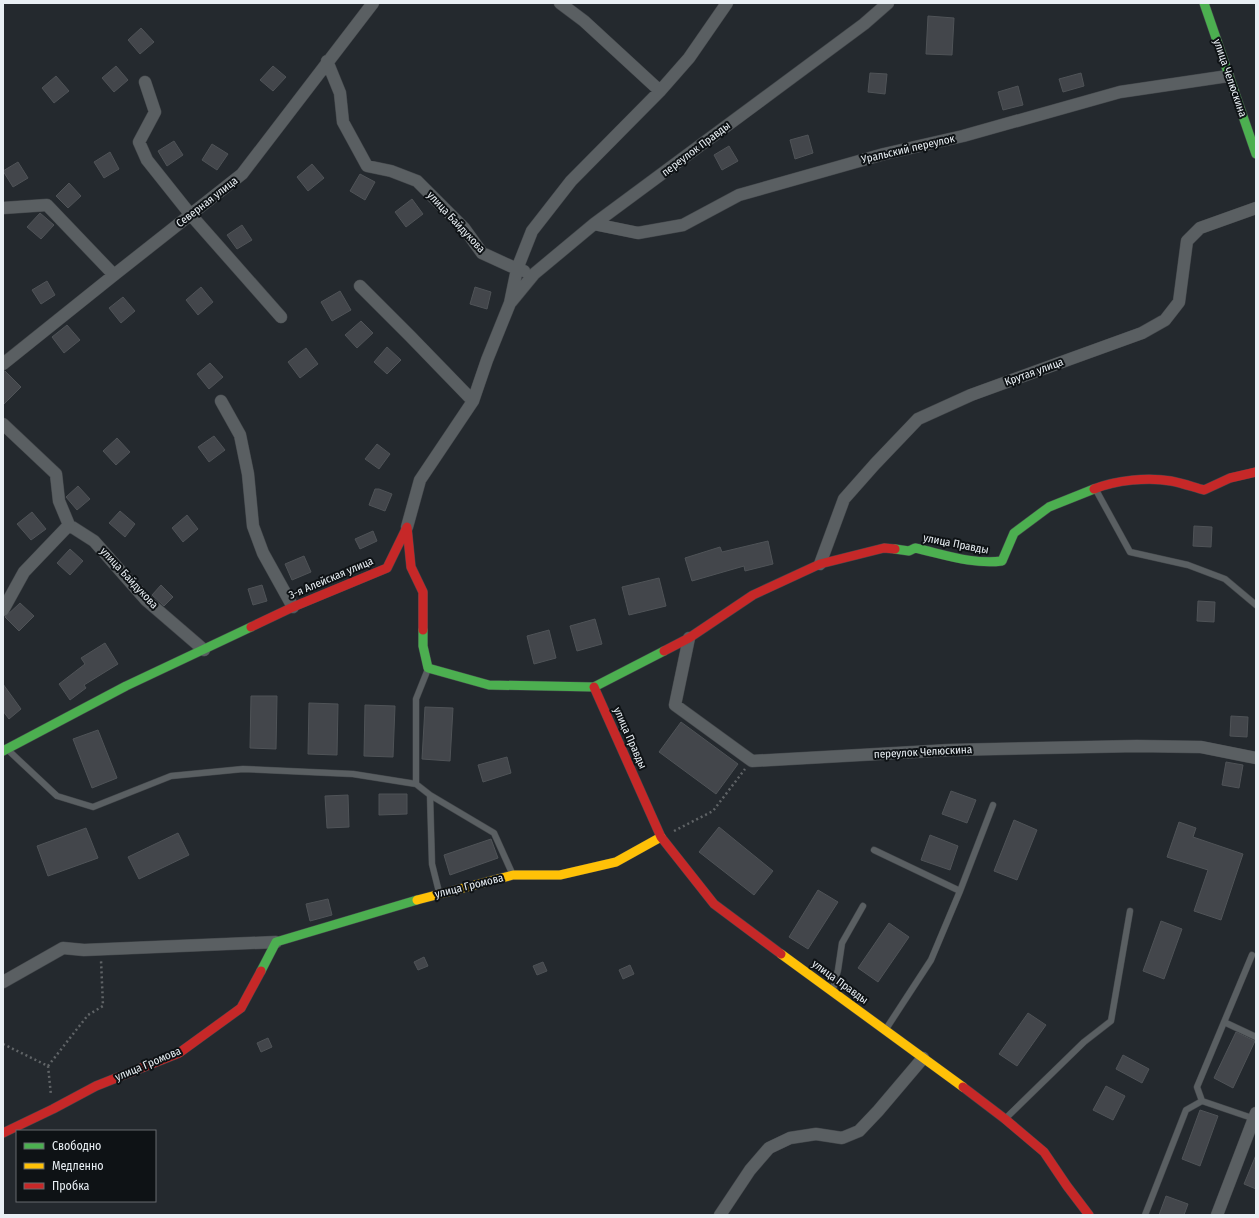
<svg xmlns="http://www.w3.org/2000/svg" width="1259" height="1218" font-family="'Fira Sans Condensed',sans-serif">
	<rect width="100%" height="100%" fill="#24292e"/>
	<path fill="#43464b" stroke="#4f5357" d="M928,16l26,2 -2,37 -26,-1z
		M141,28l13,14 -14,12 -12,-14z
		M116,66l12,14 -14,12 -12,-14z
		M273,66l13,11 -13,14 -13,-11z
		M870,73l17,1 -2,20 -17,-2z
		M1081,73l3,13 -21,6 -4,-13z
		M56,76l13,15 -15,12 -12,-15z
		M1018,86l5,19 -20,5 -5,-18z
		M808,135l5,18 -18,6 -5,-19z
		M174,141l9,14 -16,11 -9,-15z
		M212,144l16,10 -11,16 -15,-10z
		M729,146l9,15 -16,9 -8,-15z
		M110,152l9,17 -15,9 -10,-16z
		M18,162l10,16 -15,9 -10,-16z
		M312,164l12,14 -16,13 -11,-14z
		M360,174l15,8 -10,18 -15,-9z
		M69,183l12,13 -13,12 -12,-12z
		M412,199l11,15 -17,13 -11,-15z
		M40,213l14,12 -13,14 -14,-12z
		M242,225l10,15 -15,9 -10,-14z
		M47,281l8,14 -14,9 -9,-14z
		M201,287l12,15 -15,13 -12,-15z
		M475,287l16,5 -4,17 -17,-5z
		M340,291l11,19 -19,11 -11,-19z
		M123,297l12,14 -14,12 -12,-15z
		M361,321l12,12 -16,15 -12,-13z
		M67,325l13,15 -16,13 -12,-16z
		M387,347l14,13 -14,14 -13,-12z
		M306,348l12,16 -18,14 -12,-16z
		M210,363l13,14 -14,12 -12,-15z
		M3,371h2l16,16 -18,18z
		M214,436l11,14 -16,12 -11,-15z
		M117,438l13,14 -14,13 -13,-14z
		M377,444l13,10 -11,15 -14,-10z
		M78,486l12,13 -13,11 -11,-13z
		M375,489h4l13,5 -7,17 -16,-6z
		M120,511l15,13 -10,13 -16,-14z
		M32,512l14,17 -15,11 -14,-16z
		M187,515l11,14 -15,13 -11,-14z
		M1194,526l18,1 -1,20 -18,-1z
		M373,531l4,10 -17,8 -5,-10z
		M768,541l5,23 -28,7 -1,-5 -52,15 -7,-23 35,-11 2,5z
		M70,549l13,12 -13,14 -13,-12z
		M304,556l7,16 -19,8 -7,-16z
		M659,578l7,28 -37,9 -7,-28z
		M161,585l12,12 -9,9 -12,-11z
		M262,585l5,16 -14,4 -5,-16z
		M1198,601l17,1 -1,20 -17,-1z
		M20,603l14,13 -15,15 -14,-14z
		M595,619l7,25 -25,7 -7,-25z
		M549,630l7,28 -22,6 -7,-28z
		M105,643l13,21 -34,21 2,3 -16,12 -11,-16 26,-20 -4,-6z
		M3,684l18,25 -12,10 -6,-8z
		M251,696h26l-1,53 -26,-1z
		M309,703l29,1 -1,51 -29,-1z
		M365,705l30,1 -2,51 -29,-1z
		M425,707l28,1 -3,53 -28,-2z
		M1231,716l17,1 -1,20 -17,-1z
		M681,722l57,42 -22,30 -57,-42z
		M98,730l19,48 -25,10 -19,-49z
		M507,757l4,16 -28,9 -5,-17z
		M1226,762l17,3 -4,23 -17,-3z
		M951,791l25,9 -9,23 -25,-9z
		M379,794h28v20l-28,1z
		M348,795l1,32 -22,1 -2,-32z
		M1014,820l23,10 -20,50 -23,-9z
		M1179,822l17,6 -3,9 50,17 -22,66 -27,-9 14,-41 -41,-13z
		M719,827l54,44 -19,24 -55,-43z
		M86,828l12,30 -50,18 -11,-30z
		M178,833l11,22 -50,24 -11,-22z
		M930,835l28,11 -8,24 -29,-10z
		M491,839l7,19 -48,17 -6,-20z
		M818,890l20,12 -30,47 -19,-12z
		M328,899l4,16 -22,6 -4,-17z
		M1161,921l21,8 -18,50 -21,-8z
		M889,923l20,14 -31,45 -20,-14z
		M424,957l4,9 -10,4 -4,-8z
		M543,962l4,9 -10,4 -4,-9z
		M630,965l4,9 -11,5 -4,-9z
		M1028,1013l18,12 -29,41 -18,-12z
		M1236,1032l19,9 -22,47 -19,-10z
		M268,1038l4,9 -11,5 -4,-9z
		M1123,1055l26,14 -7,14 -26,-14z
		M1106,1086l19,10 -12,24 -20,-10z
		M1200,1110l18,6 -18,50 -18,-7z
		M1256,1155v34l-12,-5z
		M1166,1196l22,8 -4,11h-25z"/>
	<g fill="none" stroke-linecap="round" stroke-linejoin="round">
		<g stroke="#42464a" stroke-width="7">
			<path id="lane" d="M1096,490l34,62 58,13 37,14 31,26
				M8,750l49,46 36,11 78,-31 72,-7 110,5 63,10 14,11 2,69 7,28
				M416,784v-85l12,-30
				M430,795l64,38 18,40
				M874,850l86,41
				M833,989l5,-19 4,-27 21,-37
				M1224,1022l32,15
				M886,1029l45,-69 29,-69 33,-86
				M1202,1101l-5,-14 55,-132
				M1006,1118l78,-76 27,-21 19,-110
				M1145,1215l41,-105 16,-9 53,18"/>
		</g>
		<g stroke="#42464a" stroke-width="13">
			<path id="street" d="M560,3l24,18 76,70
				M327,61l13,32 3,29 24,44 24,5 26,10 47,47 18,25 35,16 7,2
				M145,82l10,30 -16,30 8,18 43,54 91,103
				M3,208l44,-3 67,70
				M594,224l44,9 45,-8 56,-30 145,-41 79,-18 157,-44 108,-16
				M360,286l50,50 63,65
				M511,302l23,-28 60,-50 177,-131 93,-69 24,-21
				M3,364l111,-89 128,-101 131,-171
				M221,401l19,34 8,39 5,52 10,27 30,54
				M3,424l53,50 3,27 10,24 25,16 52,59 58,50
				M407,527l13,-47 53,-79 14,-41 23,-57 7,-34 15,-38 39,-50 89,-90 29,-33 38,-55
				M820,564l24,-65 31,-35 43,-45 53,-24 171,-62 23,-13 14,-18 8,-61 13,-13 56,-20
				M3,610l21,-38 45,-47
				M689,638l-14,67 77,56 198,-11 187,-4 64,1 55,11
				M3,982l60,-34 21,2 192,-8
				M720,1215l30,-45 19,-22 21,-10 26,-4 26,4 17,-7 19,-20 45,-53
				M1217,1215l39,-102"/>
		</g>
		<g stroke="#42464a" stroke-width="10">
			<path id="fast" d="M1204,3l52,151
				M895,549l14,2 6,-3c28,6 58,17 87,13l12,-28 35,-26 45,-18
				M423,630v16l5,22 61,17 105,2 70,-36
				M3,751l123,-65 125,-59
				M261,971l15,-29 141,-42"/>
		</g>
		<g stroke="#42464a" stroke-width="10">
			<path id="slow" d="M417,900l96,-25h47l56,-13 45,-25
				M781,954l182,133"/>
		</g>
		<g stroke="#42464a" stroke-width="10">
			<path id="jam" d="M1094,489c22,-9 54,-12 77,-8 11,2 22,6 33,9l26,-12 26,-6
				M251,627l42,-20 94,-39 20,-41 4,40 12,25v38
				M664,651l25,-13 64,-43 67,-31 64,-16 11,1
				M594,687l67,150 53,67 67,50
				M963,1087l42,32 39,33 23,34 22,29
				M3,1133l50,-24 43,-23 83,-33 62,-45 20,-37"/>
		</g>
		<path stroke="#606467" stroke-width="2.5" stroke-dasharray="2 3" stroke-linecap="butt" d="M674,831l39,-20 32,-42
			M3,1044l45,22 3,29
			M48,1066l40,-51 15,-9 -2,-46"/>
		<use href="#lane" stroke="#5a5f62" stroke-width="6"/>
		<use href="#street" stroke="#5a5f62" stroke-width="12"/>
		<use href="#fast" stroke="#4caf50" stroke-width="9"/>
		<use href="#slow" stroke="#ffc107" stroke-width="9"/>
		<use href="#jam" stroke="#c62828" stroke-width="9"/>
	</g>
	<g text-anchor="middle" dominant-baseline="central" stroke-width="4" stroke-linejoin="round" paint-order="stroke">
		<g font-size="11" fill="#e9eff4" stroke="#0e1215">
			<text transform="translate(1230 78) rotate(71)">улица Челюскина</text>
			<text transform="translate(696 149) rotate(-37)">переулок Правды</text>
			<text transform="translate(908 149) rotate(-13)">Уральский переулок</text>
			<text transform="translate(207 202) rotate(-38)">Северная улица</text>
			<text transform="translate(456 222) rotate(47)">улица Байдукова</text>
			<text transform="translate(1034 372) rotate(-20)">Крутая улица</text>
			<text transform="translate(956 544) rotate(11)">улица Правды</text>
			<text transform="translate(129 578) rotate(47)">улица Байдукова</text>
			<text transform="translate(331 578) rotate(-23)">3-я Алейская улица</text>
			<text transform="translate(630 738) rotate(66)">улица Правды</text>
			<text transform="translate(923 752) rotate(-3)">переулок Челюскина</text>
			<text transform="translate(469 886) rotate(-14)">улица Громова</text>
			<text transform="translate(840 982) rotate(36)">улица Правды</text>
			<text transform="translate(148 1064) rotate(-23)">улица Громова</text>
		</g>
	</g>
	<rect width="1259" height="1218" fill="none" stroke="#e9eff4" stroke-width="8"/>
	<rect x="16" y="1130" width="140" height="72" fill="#0e1215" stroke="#666a6e"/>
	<rect x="24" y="1143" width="20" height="6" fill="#4caf50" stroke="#666a6e"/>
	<text x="52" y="1150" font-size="12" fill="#e9eff4">Свободно</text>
	<rect x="24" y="1163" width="20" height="6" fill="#ffc107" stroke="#666a6e"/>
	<text x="52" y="1170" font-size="12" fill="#e9eff4">Медленно</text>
	<rect x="24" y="1183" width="20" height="6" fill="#c62828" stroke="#666a6e"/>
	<text x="52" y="1190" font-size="12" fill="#e9eff4">Пробка</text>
</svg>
